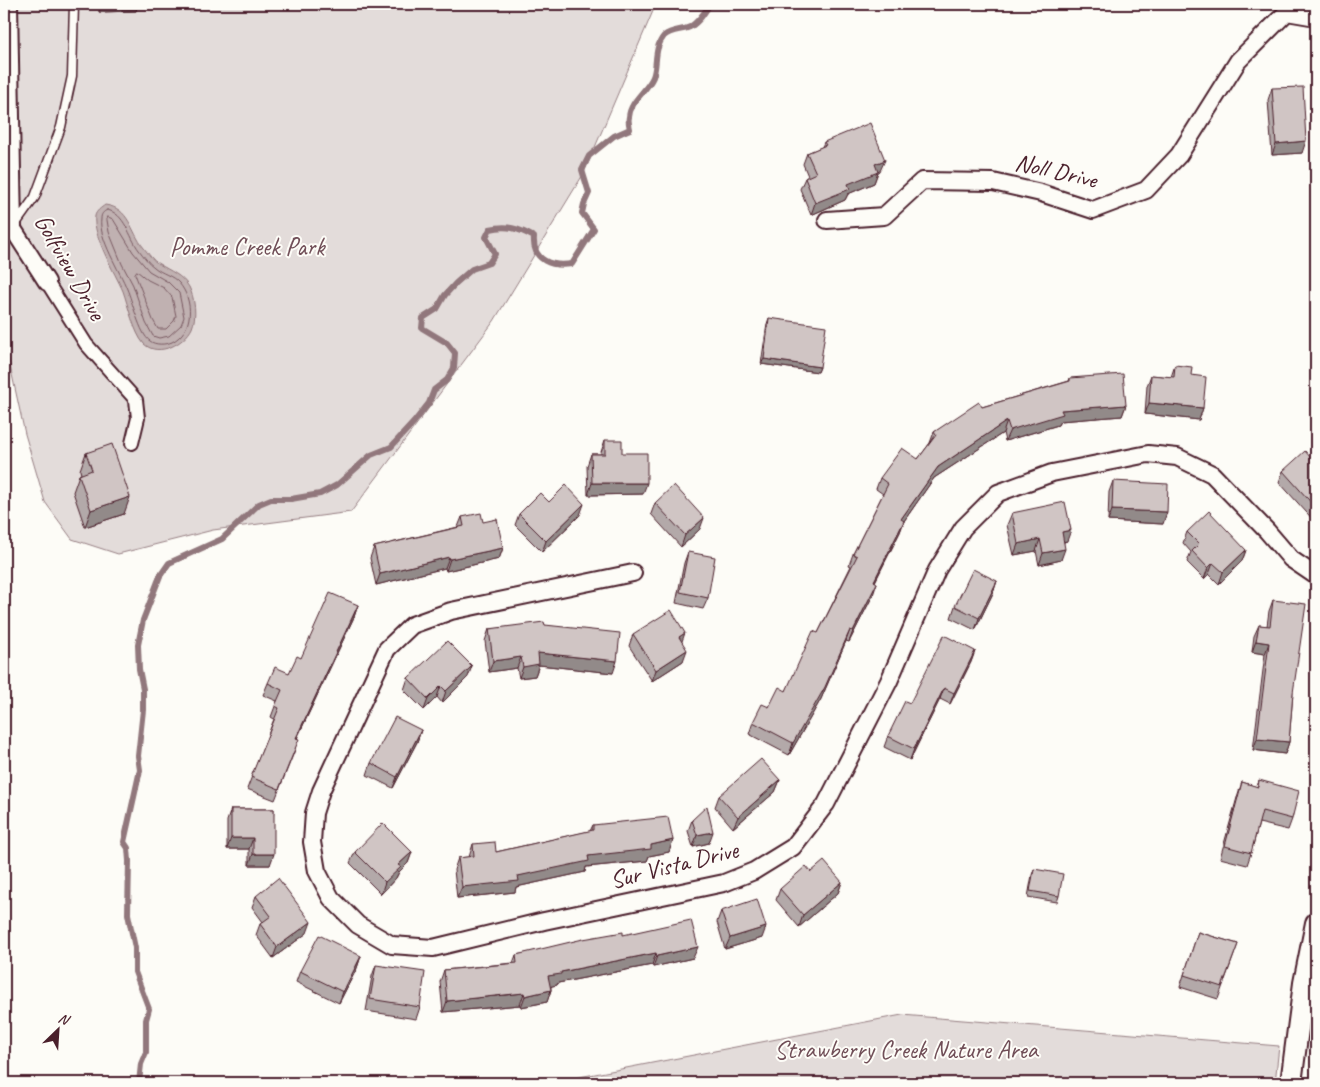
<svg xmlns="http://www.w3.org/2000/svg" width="1320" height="1087" font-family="Caveat,sans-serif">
	<rect width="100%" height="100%" fill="#fdfcf7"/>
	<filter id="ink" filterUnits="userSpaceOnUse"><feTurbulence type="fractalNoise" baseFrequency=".02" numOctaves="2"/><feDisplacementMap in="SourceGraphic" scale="10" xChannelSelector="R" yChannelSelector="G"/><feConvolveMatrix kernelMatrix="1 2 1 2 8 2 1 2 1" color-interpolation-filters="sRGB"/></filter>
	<g filter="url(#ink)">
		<path fill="#e3dcda" stroke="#967e82" d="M4,4h652l-72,169 -90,148 -143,191 -138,18 -95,24 -46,-15 -27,-37 -20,-68 -21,-96z
			M902,1015l377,31 -4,37h-727z"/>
		<path fill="#c0b1b1" stroke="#91777b" d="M105,205c25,3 25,26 39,43 4,5 9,13 15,16 11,7 23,11 30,23 6,12 8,29 3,41 -7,15 -33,30 -48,16 -10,-11 -16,-39 -21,-53 -8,-18 -31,-56 -28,-75 1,-5 6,-8 10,-11z"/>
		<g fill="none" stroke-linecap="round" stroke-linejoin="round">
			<path stroke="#795961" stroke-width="1" d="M107,210c18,3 22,27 32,40 4,5 9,13 15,17 8,7 18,8 25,16 15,17 15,48 -7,59 -7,3 -17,3 -22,-1 -10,-6 -18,-41 -23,-52 -7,-18 -29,-51 -26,-70 0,-5 2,-7 6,-9z
				M108,217l5,2 20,33 16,19 19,11 11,11 5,24 -3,8 -12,11 -10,2 -6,-2 -7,-13 -13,-38 -11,-21 -13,-32 -2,-12z
				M137,271l11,9 16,8 8,9 4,19 -2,5 -8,8h-8l-5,-9 -18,-46z"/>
			<path stroke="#91777b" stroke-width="6" d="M139,1083l2,-19 5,-12v-32l3,-11 -14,-37v-24l-7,-34 1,-53 -1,-13 -4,-6 16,-72 -2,-14 5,-46v-21l-4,-20 -1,-24 5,-25 17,-44 9,-13 53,-24 37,-35 12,-5h20l29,-5 17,-9 34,-30 20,-8 23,-25 15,-19 5,-13 13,-10 7,-12 1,-15 -8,-10 -25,-15 1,-10 14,-9 8,-14 11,-12 16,-14 17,-6 6,-9 -9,-17 4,-8c17,-4 28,-1 44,8 -2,24 18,30 38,27l22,-35 -12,-16 2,-9 5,-11 -7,-23 7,-14 25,-20 16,-7c-1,-4 -2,-9 -1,-12 1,-16 18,-26 24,-40 5,-13 0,-28 11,-41 8,-7 17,-5 26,-9 9,-5 15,-15 20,-23"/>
			<g stroke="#4a1f2b" stroke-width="11">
				<path id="service" d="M15,225l20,-28 26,-70 11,-51 2,-72"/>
			</g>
			<g stroke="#4a1f2b" stroke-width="16">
				<path id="pedestrian" d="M47,282l39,62 50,56 2,18 -6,25"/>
			</g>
			<g stroke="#4a1f2b" stroke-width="20">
				<path id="minor" d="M9,4l4,225 34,53
					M827,220l57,-4 38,-35 71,1 48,11 52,17 53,-20 33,-35 59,-94 49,-49 29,5
					M633,573l-182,38 -39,14 -25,24 -66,142 -7,22 -2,29 5,29 14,27 27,27 34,20 41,3 111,-27 180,-38 30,-12 39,-24 33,-43 63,-123 48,-111 26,-42 35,-35 54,-20 96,-19 29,3 35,17 55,57 24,28 25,17"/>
			</g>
			<g stroke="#4a1f2b" stroke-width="24">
				<path id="tertiary" d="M1291,1083l13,-100 12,-60"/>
			</g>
			<use href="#service" stroke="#fdfcf7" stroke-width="8"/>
			<use href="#pedestrian" stroke="#fdfcf7" stroke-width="12"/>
			<use href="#minor" stroke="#fdfcf7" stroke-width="16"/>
			<use href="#tertiary" stroke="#fdfcf7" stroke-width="20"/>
		</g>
		<path fill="#b3a9a9" stroke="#4a1f2b" d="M99,4h39l-2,7 -37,1z
			M1272,88l30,65 -30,2 -4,-55z
			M824,142l56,29 -2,1 -4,11 -26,11 -3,6 -34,15 -11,-26 5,-11 3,-2 -5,-12 4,-11 15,-6z
			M769,318l51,49 -2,5 -57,-8 6,-40z
			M1316,356v24l-5,-12 4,-11z
			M1175,365l16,10 12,33 -4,12 -54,-6 2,-28 4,-11 20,2z
			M1070,378l56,27 -4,11 -62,5 -2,4 -53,16 -2,-8 -69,45 -30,43 -4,11 -25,50 -2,13 -24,47 -3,-1 -25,58 -32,56 -40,-21 4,-12 33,-31 32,-58 33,-67 -2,-1 4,-11 30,-60 -7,-5 4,-11 38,-19 12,-16 4,-11 48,-25 87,-26z
			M605,440l17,13 21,41 -55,1 -1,-29 4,-12h10v-2z
			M86,453l38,61 -39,13 -12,-35 6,-17 2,-1 -1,-4z
			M1316,464v59l-37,-41 4,-11z
			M1113,481l50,43 -55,-3 1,-29z
			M655,503l45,26 -19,18 -30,-33z
			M1012,513l55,28 -3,1 -3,18 -22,5 -3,-14 -22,4 -7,-30z
			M519,514l61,1 -38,37 -27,-27z
			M462,517l21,5 20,26 -4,11 -53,12 -1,-3 -69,17 -6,-27 4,-11 84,-20z
			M1187,532l59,18 -4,11 -23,23 -10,-10 -5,5 -17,-17 4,-10 -8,-9z
			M688,552l20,46 -5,11 -27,-6 8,-40z
			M997,581l-4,12 -18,37 -24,-12 4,-12z
			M1273,600l20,93 -4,49 -4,12 -32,-4 12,-96 -13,-2 2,-16 5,-11 8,1 2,-15z
			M358,605l-4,12 -57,121 -2,12 -20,50 -28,-11 27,-70 -3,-2 6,-16 -14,-6 5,-12 21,-10 12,-15z
			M545,625l68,48 -74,-8 -4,11 -16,2 -2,-10 -28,4 -4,-31 4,-12z
			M633,634l49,8 1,19 -31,20 -23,-35z
			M975,651l-4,11 -21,42 -10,-5 -30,61 -26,-13 4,-11 22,-33z
			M468,677l-26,26 -5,-6 -13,13 -20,-20 4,-12z
			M421,730l-4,12 -24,46 -26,-13 4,-12z
			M780,780l-5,12 -42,36 -18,-21 4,-11z
			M1259,780l33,39 -4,11 -29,-7 -8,30 -4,12 -27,-7 18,-64 4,-12 15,5z
			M231,809h43l-4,56h-21v-16h-22v-28z
			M692,820l17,23 -16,4 -5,-16z
			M593,825l80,15 -4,12 -20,4 -2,5 -61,6 -1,5 -69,15 -1,5 -58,6 -3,-28 4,-12 11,-1 4,-13 23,8 94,-21z
			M355,852h57l-4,11 -9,9 -3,6 -15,16 -31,-31z
			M1034,869l25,27 -2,6 -29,-5 4,-22z
			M811,872l31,10 -4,11 -39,34 -23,-27 4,-11z
			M256,896l51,37 -34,25 -17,-23 4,-11 3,-2 -11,-15z
			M721,911l41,27 -37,11 -8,-27z
			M1198,932l40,12 -20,55 -38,-12z
			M623,935l70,23 -40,9 -1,-2 -94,18 -1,2 -6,1v4l-4,12 -26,5 -1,-2 -77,7 -3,-30 4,-12 69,-7 3,-8z
			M361,956l-4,12 -18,35 -43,-21 4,-11z
			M376,965l44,42 -4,12 -50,-8 6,-35z"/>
		<path fill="#928a89" stroke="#4a1f2b" d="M102,4h36l-2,7 -37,1z
			M1306,141l-4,12 -30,2 4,-11z
			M885,160l-5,11 -2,1 -4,11 -26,11 -3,6 -34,15 4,-12 60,-39z
			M764,359l56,8 -2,5 -57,-8z
			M1149,403l54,5 -4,12 -54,-6z
			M1126,405l-4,11 -62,5 -2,4 -53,16 5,-11 51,-20z
			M1007,421l-4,12 -69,45 -37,53 4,-12 37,-52z
			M592,483h55l-4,11 -55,1z
			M130,497l-6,17 -39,13 6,-17z
			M584,504l-4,11 -38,37 4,-11z
			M1112,510l55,2 -4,12 -55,-3z
			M704,518l-4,11 -19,18 4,-12z
			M904,521l-4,11 -31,61 5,-12z
			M1071,530l-4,11 -9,2 4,-11z
			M1040,539l-4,12 -22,4 4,-11z
			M503,548l-4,11 -53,12 4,-12z
			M1065,549l-4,11 -22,5 4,-12z
			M1246,550l-4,11 -23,23 4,-12z
			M449,557l-4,11 -69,17 4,-11z
			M1213,563l-4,11 -5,5 4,-11z
			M997,581l-4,12 -18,37 4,-12z
			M877,583l-4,12 -24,47 4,-11z
			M358,605l-4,12 -62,132 4,-11z
			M850,630l-4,11 -25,58 -32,56 4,-12z
			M685,633l-4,11 -2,-7z
			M1256,641l13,2 -4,11 -13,-2z
			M687,650l-4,11 -31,20 4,-11z
			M975,651l-4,11 -21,42 4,-11z
			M538,653l79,8 -4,12 -74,-8 -4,11 -16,2 4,-11z
			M521,657l-4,11 -28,4 4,-11z
			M472,666l-4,11 -26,26 4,-12z
			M441,686l-4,11 -13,13 4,-11z
			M944,688l-4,11 -30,61 4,-11z
			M421,730l-4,12 -24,46 4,-11z
			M1257,739l32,3 -4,12 -32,-4z
			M780,780l-5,12 -42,36 5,-11z
			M713,832l-4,11 -16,4 4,-12z
			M231,838h22l-4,11h-22z
			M673,840l-4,12 -20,4 -2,5 -61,6 -1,5 -69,15 -1,5 -58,6 5,-11 56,-11 70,-20 63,-11z
			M412,852l-4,11 -9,9 -3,6 -15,16 4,-12 13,-17z
			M253,854h21l-4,11h-21z
			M842,882l-4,11 -39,34 4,-12z
			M311,922l-4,11 -34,25 4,-11z
			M766,927l-4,11 -37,11 5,-11z
			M698,947l-5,11 -40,9 4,-11z
			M656,953l-4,12 -94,18 -1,2 -13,3 4,-12 13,-4z
			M361,956l-4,12 -18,35 4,-11z
			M551,990l-4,12 -26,5 4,-11z
			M524,993l-4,12 -77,7 4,-11z"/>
		<path fill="#d0c5c4" stroke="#4a1f2b" d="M1303,87l3,54 -30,3 -4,-56z
			M870,123l15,37 -10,4 3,8 -30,12 2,5 -35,14 -10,-25 11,-5 -9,-20 19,-8 -2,-3z
			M769,318l57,8 -6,41 -56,-8z
			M1175,365l17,2 -1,8 15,2 -3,31 -54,-5 2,-28 23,2z
			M1123,374l3,31 -65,5 2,4 -53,16 -3,-9 -69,46 -37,52 3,2 -30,60 3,2 -24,48 -3,-1 -25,57 -32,56 -40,-21 9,-18 7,3 10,-20 7,4 27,-60 5,2 39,-77 -4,-2 35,-70 -8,-6 22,-30 16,11 18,-24 -2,-3 45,-30 3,5 88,-26v-3z
			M605,440h17v13h25v30h-55l-1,-29h14z
			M112,444l18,53 -39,13 -12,-35 13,-5 -6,-17z
			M1305,451l11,13v44l-33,-37z
			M1113,481l55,3 -1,28 -55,-2z
			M566,485l18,19 -38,37 -27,-27 21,-21 9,9z
			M674,485l30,33 -19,17 -30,-32z
			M1065,502l6,28 -9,2 3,17 -22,4 -3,-14 -22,5 -6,-31z
			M1209,511l37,39 -23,22 -10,-9 -5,5 -16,-17 7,-7 -12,-12z
			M481,513l2,9 14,-3 6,29 -53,11 -1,-2 -69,17 -6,-27 90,-21 -2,-9z
			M688,552l27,5 -7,41 -28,-6z
			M973,569l24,12 -18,37 -24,-12z
			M330,593l28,12 -62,133 3,1 -20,50 -28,-12 28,-69 -4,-2 7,-16 -14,-7 7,-16 14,6 8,-17 4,2z
			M1273,600l33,4 -13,89 -4,49 -32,-3 12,-96 -13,-2 3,-16 11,1z
			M671,610l14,23 -6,4 8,13 -31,20 -23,-36z
			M544,622l1,3 75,8 -3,28 -79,-8 1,11 -16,3 -2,-10 -28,4 -4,-32z
			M944,635l31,16 -21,42 -10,-5 -30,61 -26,-13 17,-35 5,2z
			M447,641l25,25 -26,25 -5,-5 -13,13 -20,-21z
			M395,717l26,13 -24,47 -26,-14z
			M761,759l19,21 -42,37 -19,-21z
			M1259,780l40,11 -7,28 -30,-8 -11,42 -26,-7 17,-64 16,5z
			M707,806l6,26 -16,3 -5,-15z
			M231,809h43v45h-21v-16h-22z
			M668,817l5,23 -22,5v4l-63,7 1,5 -71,15 1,5 -57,6 -4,-29 16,-2 -1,-12 22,-2 1,10 97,-22v-5z
			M383,823l29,29 -14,13 3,2 -16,15 -30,-30z
			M824,861l18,21 -39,33 -23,-26 26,-23 5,6z
			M1034,869l29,5 -4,22 -29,-5z
			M278,878l33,44 -34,25 -17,-23 11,-8 -15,-20z
			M757,899l9,28 -36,11 -9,-27z
			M691,920l7,27 -41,9 -1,-3 -95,19v2l-13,2 3,14 -26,6 -1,-3 -77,8 -3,-31 73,-7 -1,-8 67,-16 40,-7v3z
			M1198,932l40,12 -16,43 -38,-12z
			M319,935l42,21 -18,36 -43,-21z
			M376,965l49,7 -5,35 -50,-8z"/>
	</g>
	<g text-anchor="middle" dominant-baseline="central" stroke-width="4" stroke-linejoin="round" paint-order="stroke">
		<g font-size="25" fill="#4a1f2b" stroke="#fdfcf7">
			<text transform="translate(1056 171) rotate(13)">Noll Drive</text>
			<text transform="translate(70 267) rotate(60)">Golfview Drive</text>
			<text transform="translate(674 865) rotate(-14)">Sur Vista Drive</text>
		</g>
		<g font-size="25" fill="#704e57" stroke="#fdfcf7">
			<text x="247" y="247">Pomme Creek Park</text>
			<text x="906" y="1050">Strawberry Creek Nature Area</text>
		</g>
	</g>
	<rect width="1320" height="1087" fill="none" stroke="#fdfcf7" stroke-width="20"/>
	<rect x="10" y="10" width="1300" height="1067" fill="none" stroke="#4a1f2b" stroke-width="2" filter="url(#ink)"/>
	<g transform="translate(58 1030) rotate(25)" stroke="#fdfcf7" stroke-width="4" paint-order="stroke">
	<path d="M0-4L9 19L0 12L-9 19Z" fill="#4a1f2b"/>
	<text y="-8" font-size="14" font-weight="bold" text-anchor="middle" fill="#4a1f2b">N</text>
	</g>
</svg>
